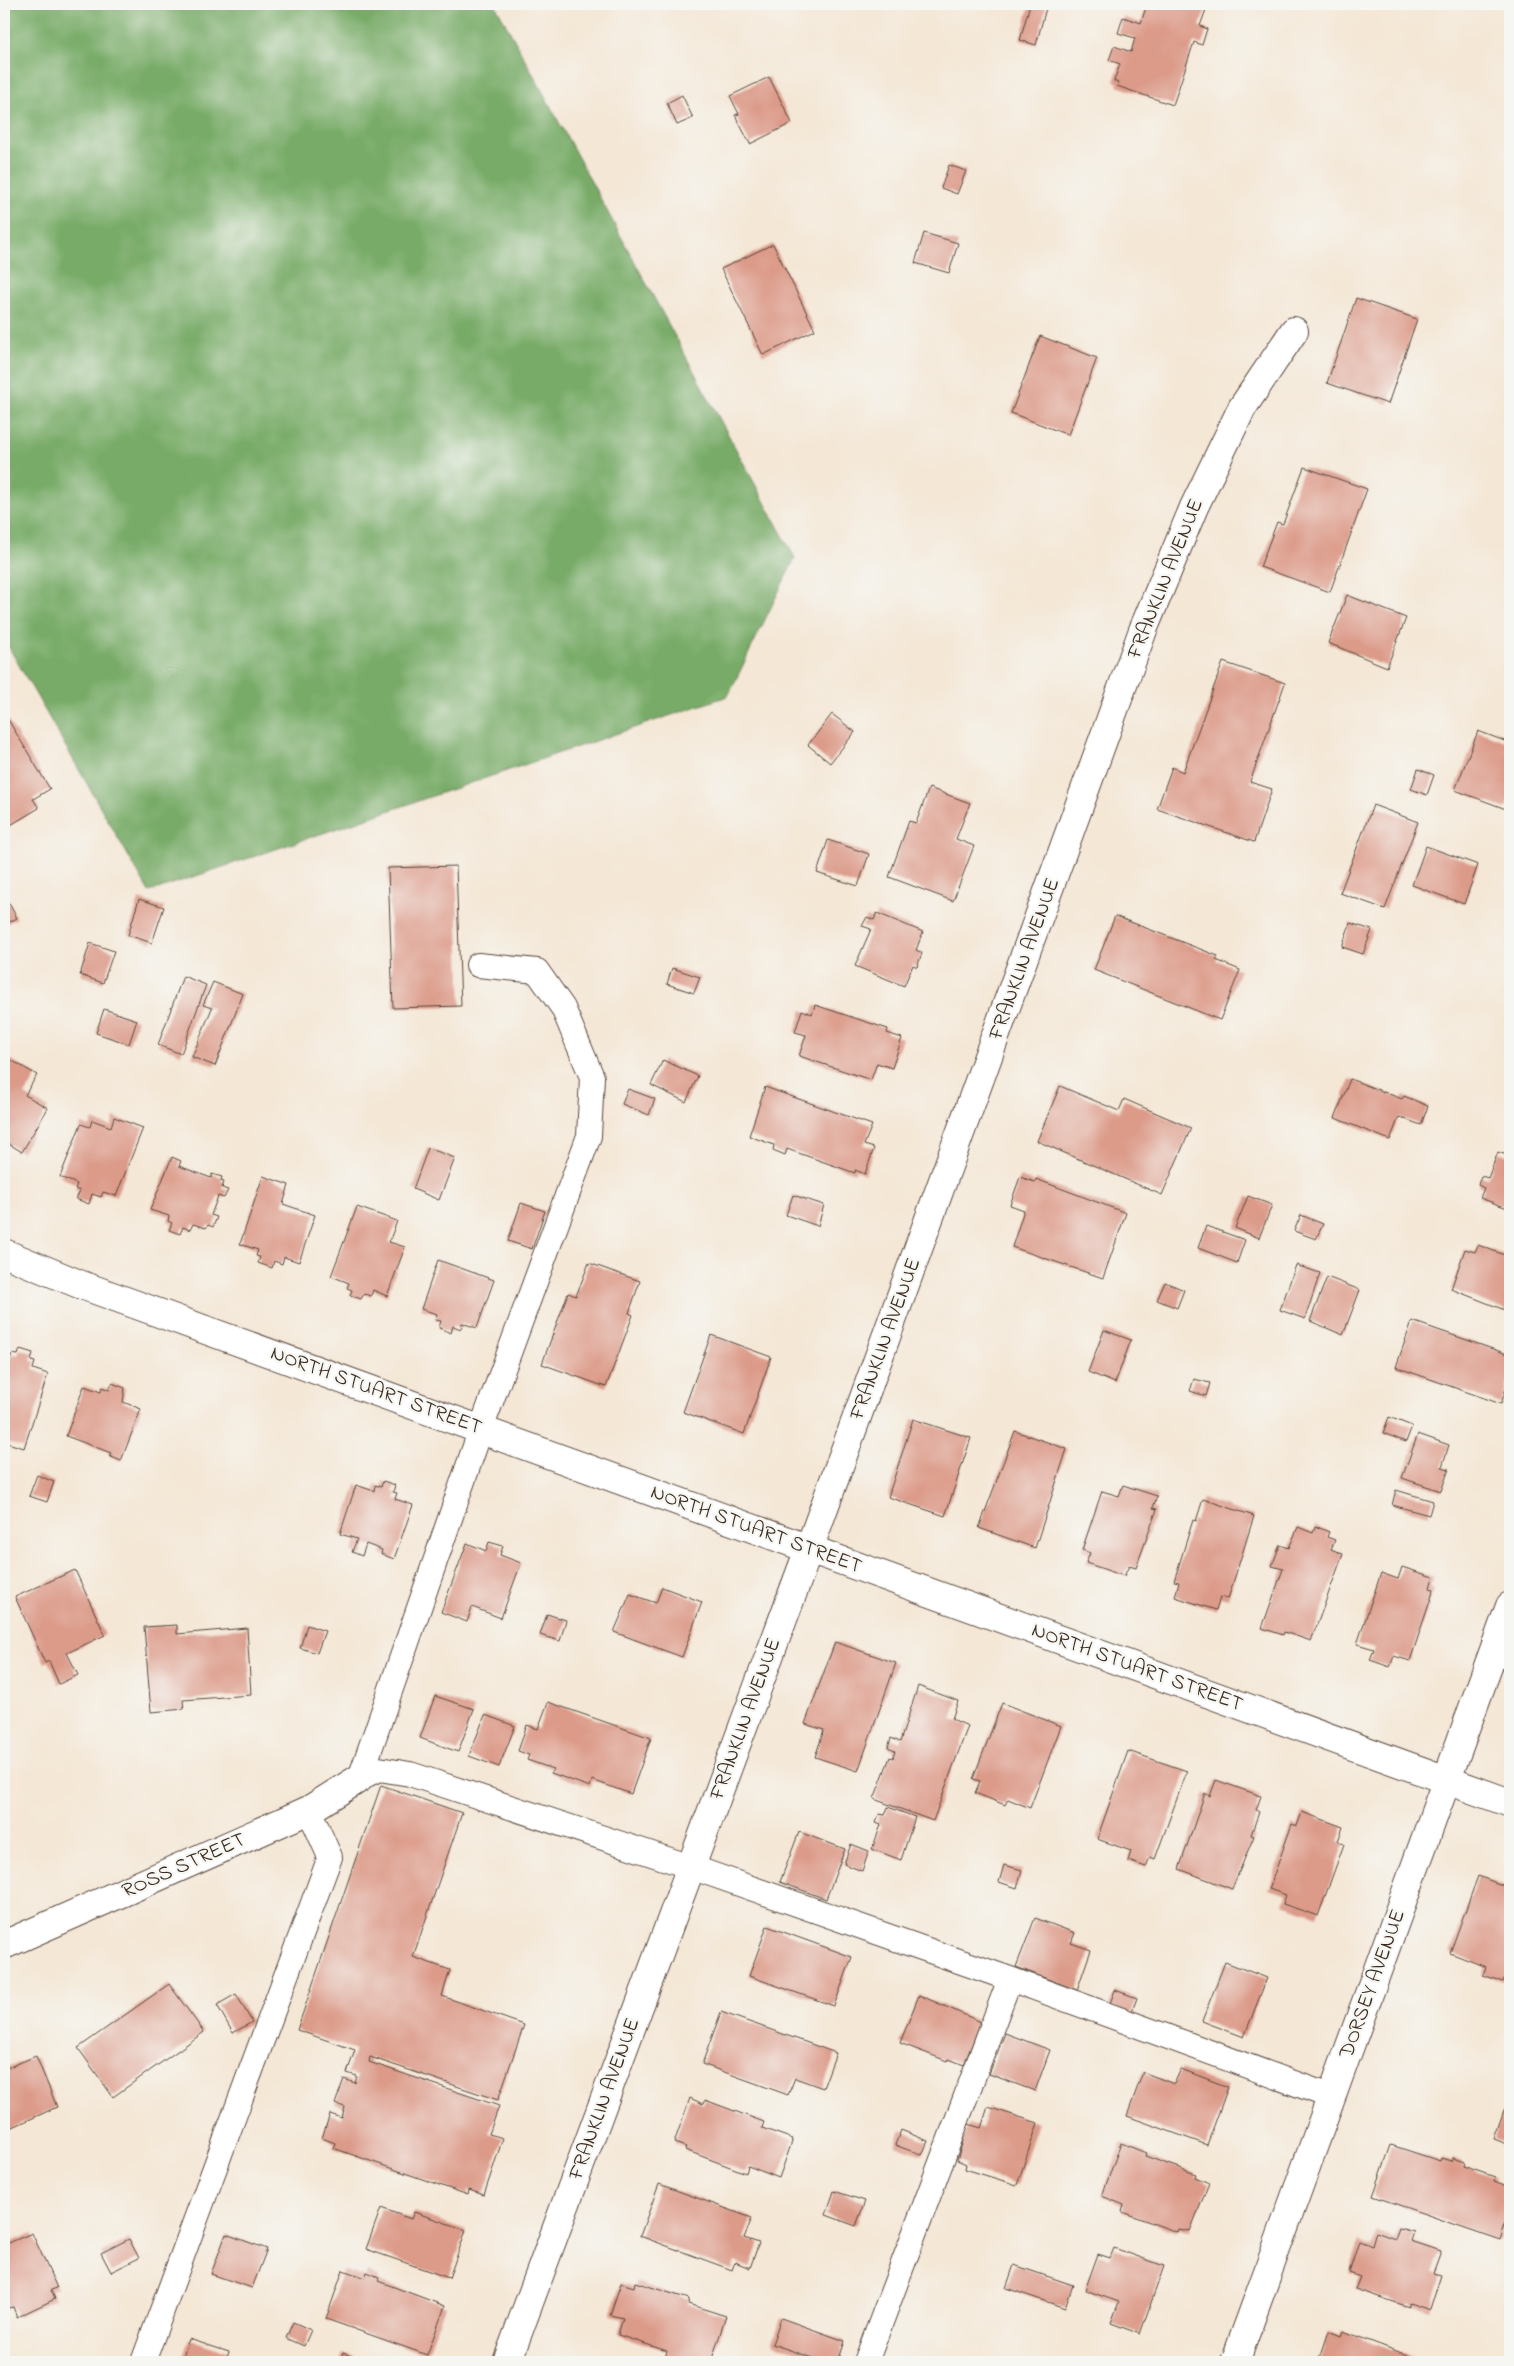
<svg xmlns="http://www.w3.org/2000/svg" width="1514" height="2366" font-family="'Indie Flower',sans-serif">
	<rect width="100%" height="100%" fill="#f6f6f2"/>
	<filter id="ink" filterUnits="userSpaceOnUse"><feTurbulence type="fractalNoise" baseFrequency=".02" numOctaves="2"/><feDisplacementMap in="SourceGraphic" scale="10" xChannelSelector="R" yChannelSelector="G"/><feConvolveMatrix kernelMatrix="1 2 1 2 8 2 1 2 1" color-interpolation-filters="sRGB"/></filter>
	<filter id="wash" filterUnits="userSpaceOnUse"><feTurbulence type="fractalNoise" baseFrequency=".0096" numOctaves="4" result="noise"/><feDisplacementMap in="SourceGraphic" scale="20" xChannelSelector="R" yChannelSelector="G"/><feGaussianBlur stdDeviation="1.12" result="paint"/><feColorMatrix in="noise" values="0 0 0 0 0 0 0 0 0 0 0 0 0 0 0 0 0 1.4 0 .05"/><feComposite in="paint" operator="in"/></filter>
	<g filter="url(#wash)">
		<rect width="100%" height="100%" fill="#f4e7d6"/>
		<path fill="#78ab67" stroke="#5a6a42" d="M4,4h491l300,554 -67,138 -579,196 -145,-253z"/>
		<g id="blocks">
			<path fill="#dc9a88" d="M1030,4l16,4 -10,37 -16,-5z
				M1147,4h61l-8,22 7,3 -5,16 -8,-3 -21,63 -56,-19 1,-3 -4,-2 6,-17 -11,-4 5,-14 17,6 4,-14 -17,-5 5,-16 18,6z
				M769,77l23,46 -42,21 -15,-29 4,-1 -9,-18z
				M682,95l11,23 -16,7 -10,-22z
				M949,165l17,6 -9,23 -16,-6z
				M924,233l34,10 -9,30 -34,-10z
				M773,244l42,86 -52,25 -42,-86z
				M1356,298l61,21 -29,85 -61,-21z
				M1040,336l57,22 -29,77 -57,-22z
				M1304,467l63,22 -37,103 -70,-25 17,-45 6,2z
				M1347,595l59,23 -19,49 -59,-24z
				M1223,662l62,21 -35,99 22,7 -18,53 -97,-33 15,-42 11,5z
				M4,713l46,76 -17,10 6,9 -35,21z
				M832,714l23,18 -25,31 -22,-18z
				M1478,731l32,12v53l-4,13 -51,-19z
				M1418,769l16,6 -7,20 -16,-6z
				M929,788l41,15 -14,36 18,7 -21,55 -64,-24 20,-56 7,2z
				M1373,805l45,17 -33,87 -45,-16z
				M828,840l41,14 -11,32 -41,-13z
				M1426,846l52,19 -14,39 -52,-19z
				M456,866l5,140 -68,2 -5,-140z
				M5,896l12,22 -13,7v-28z
				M139,899l25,8 -12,36 -24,-8z
				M877,913l46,19 -7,18 6,3 -5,14 -4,-2 -9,21 -49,-20 16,-37 -9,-3 5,-9 7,3z
				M1115,916l103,40 -2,4 24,10 -20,50 -126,-50z
				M1350,923l22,7 -9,24 -21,-7z
				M90,943l24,8 -11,32 -23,-8z
				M672,968l28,9 -6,16 -27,-9z
				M183,976l23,9 -25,69 -23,-9z
				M213,982l30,12 -28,72 -23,-9 20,-49 -9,-3z
				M815,1005l73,24 -1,4 15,5 -10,30 -15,-5 -6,17 -72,-24 7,-21 -11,-3 7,-22 10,4z
				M104,1009l33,11 -8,24 -33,-11z
				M11,1060l26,15 -12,20 23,13 -26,44 -13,-8 -5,8v-81z
				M663,1060l35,16 -12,26 -35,-17z
				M1350,1079l52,20 2,-3 24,10 -7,19 -22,-8 -9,23 -55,-22z
				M1060,1086l59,25 5,-12 67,29 -29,67 -125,-54z
				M765,1087l107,38 -8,20 10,3 -9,26 -10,-4v3l-68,-24 -2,6 -12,-5 1,-5 -25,-9z
				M628,1089l27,10 -6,16 -27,-11z
				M114,1117l29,11 -27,68 -13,-4 -2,5 -9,-3 -3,10 -13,-5 4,-8 -5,-2 2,-5 -17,-7 21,-53 9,3 2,-7 19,7z
				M428,1148l27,10 -16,42 -26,-11z
				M1498,1152l12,4v53l-30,-11 4,-10 -6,-3 3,-9 7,2z
				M172,1157l9,4 -2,5 32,12 1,-4 10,3 -1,4 3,1 -2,6 6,2 -4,8 -6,-2 -7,19 6,2 -4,10 -5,-2 -2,3 -13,-4 -3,6 -7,-3 -3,7 -11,-4 3,-7 -4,-2 1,-5 -19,-6z
				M263,1176l26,9 -6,19 32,11 -16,47 -15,-5 -2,7 -8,-3 -2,7 -14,-5 2,-6 -4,-1 2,-6 -18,-6z
				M1020,1177l15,5 1,-3 90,34 -23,65 -91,-31 12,-37 -14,-5z
				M793,1195l31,10 -6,21 -32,-11z
				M1248,1196l24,9 -13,33 -24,-10z
				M521,1203l24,8 -13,38 -24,-8z
				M357,1207l40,14 -8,21 16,5 -18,49 -14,-6 -2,6 -7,-2 -3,5 -11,-4 2,-5 -5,-2 2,-5 -18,-7z
				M1301,1215l22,9 -7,15 -22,-8z
				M1206,1226l39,14 -8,23 -39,-15z
				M1478,1245l32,12v55l-59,-23 14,-40 10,3z
				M438,1260l56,20 -17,48 -15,-5 -1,6 -8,-3 -2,7 -12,-5 2,-7 -6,-1 2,-6 -16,-5z
				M589,1263l51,18 -11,32 4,2 -27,72 -64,-23 26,-71 8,3z
				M1296,1265l24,8 -15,46 -25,-9z
				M1327,1277l33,13 -17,45 -33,-14z
				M1165,1282l19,8 -7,18 -20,-8z
				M1412,1321l98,34v22l-9,27 -105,-37z
				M1104,1330l27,10 -16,43 -27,-11z
				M711,1335l60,22 -27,77 -61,-22z
				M20,1349l13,4 -2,8 4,1 -2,7 15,5 -24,74 -20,-6v-85l6,2 2,-5 6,1z
				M1194,1379l16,4 -4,13 -16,-5z
				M112,1383l13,5 -2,14 18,7 -20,52 -12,-5 2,-3 -45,-17 18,-50 17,6 1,-5 7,3z
				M1389,1417l23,9 -6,16 -23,-9z
				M913,1419l58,19 -26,78 -57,-19z
				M1015,1431l52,18 -32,99 -56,-20z
				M1418,1434l31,11 -7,22 7,2 -8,22 -39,-13z
				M37,1475l17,7 -7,20 -18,-6z
				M383,1481l12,4 -2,7 4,1 -2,6 18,6 -19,54 -13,-5 1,-4 -16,-6 -4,12 -10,-4 5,-13 -17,-5 16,-49 18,6 1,-6 6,2z
				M1123,1485l34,11 -4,12 4,1 -1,3 -20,56 -7,-2 -5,10 -38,-13 4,-10 -8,-3 20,-59 17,5z
				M1396,1490l37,11 -4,14 -37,-10z
				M1203,1499l51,17 -26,83 -8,-2 -4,13 -41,-13 4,-15 -5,-1 19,-61 3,1z
				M1315,1526l14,6 -2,5 8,3 -4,9 12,5 -32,87 -27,-9 -1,3 -21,-7 21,-59 -11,-3 8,-21 9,3 9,-21 15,6z
				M489,1542l14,4 -3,9 21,8 -20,55 -29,-11 -5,15 -26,-10 26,-69 19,8z
				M1402,1567l31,10 -3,11 4,1 -24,72 -16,-5 -4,11 -20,-7 4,-11 -17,-5 24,-71 17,6z
				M75,1570l30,65 -38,18 11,22 -19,9 -10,-23 -4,2 -30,-66z
				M662,1587l40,15 -20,55 -68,-25 16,-38 26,9z
				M547,1614l19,6 -6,21 -20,-6z
				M177,1625v9l70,-6 4,67 -68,5 1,9 -33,3 -7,-85z
				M307,1625l18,6 -8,22 -17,-5z
				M835,1642l61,21 -38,108 -43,-14 9,-27 -19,-6z
				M918,1686l40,15 -6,18 16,7 -35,95 -59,-22 16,-42 3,1 2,-7 -7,-3 3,-10 9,4z
				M435,1696l39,13 -16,43 -38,-14z
				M548,1702l103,36 -20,56 -39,-14 -2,7 -39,-14 2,-4 -26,-9 2,-5 -11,-4 9,-26 11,4z
				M1002,1703l59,23 -31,82 -22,-9 -3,6 -30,-12 5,-12 -7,-2z
				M485,1715l30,11 -16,41 -30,-11z
				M1128,1751l59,20 -32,88 -5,-2 -4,10 -18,-6 3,-10 -34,-12z
				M1216,1780l45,16 -5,14 3,2 -8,23 3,1 -22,53 -53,-20 26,-76 5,3z
				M381,1785l81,28 -49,144 37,13 -8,26 82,29 -26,75 -128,-43 -1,5 130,44 -10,28 14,4 -19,57 -15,-5 -1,5 -135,-47 2,-5 -13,-5 8,-24 12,4 3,-11 -10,-3 9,-25 11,4 2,-7 -10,-3 8,-23 -58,-20z
				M888,1807l27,10 -14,43 -29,-11 9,-24 -5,-2 3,-9 6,1z
				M1302,1812l41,15 -5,14 6,3 -26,72 -35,-12 3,-9 -17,-6 23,-65 5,2z
				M799,1832l46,17 -19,50 -46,-17z
				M851,1844l18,7 -7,20 -18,-7z
				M1004,1865l18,5 -5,18 -18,-6z
				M1478,1876l32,12v74l-7,20 -20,-7 3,-8 -36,-14z
				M1035,1918l40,15 -4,10 20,7 -14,40 -61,-23z
				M767,1926l85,31 -18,49 -85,-30z
				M1225,1962l42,16 -23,59 -42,-16z
				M169,1984l35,48 -91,65 -35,-49z
				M1115,1990l22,8 -6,16 -22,-8z
				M236,1994l16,28 -19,11 -16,-28z
				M919,1995l62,27 -17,43 -15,-6 -2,2 -47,-18z
				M721,2012l115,41 -13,35 -28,-10 -7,17 -86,-31z
				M1005,2033l45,17 -15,41 -46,-17z
				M36,2056l21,51 -53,24v-62z
				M1181,2069l47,18 -21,58 -80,-29 16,-44 31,12z
				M1510,2093v52l-16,-6z
				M690,2098l13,6 2,-4 59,22 -2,6 31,11 -14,39 -31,-12 -2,7 -61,-23 1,-3 -12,-4z
				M988,2107l50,16 -21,62 -52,-16 1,-5 -9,-4 11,-36 13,4z
				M901,2130l27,11 -6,14 -27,-10z
				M1121,2143l25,10 -1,3 51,18 -1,3 14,6 -19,48 -12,-2 -1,3 -55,-20 2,-7 -22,-9z
				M1391,2145l49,16 1,-3 10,3 2,-3 11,4 -1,4 32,11 -1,4 16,6v23l-10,30 -127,-44z
				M659,2184l93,34 -8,20 15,5 -9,25 -15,-6 -3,8 -92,-34z
				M834,2191l31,10 -9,25 -30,-11z
				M381,2208l30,11 3,-7 52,18 -17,48 -83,-29z
				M1399,2228l15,4 -3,9 30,10 -8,22 8,2 -11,35 -21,-7v4l-54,-18 5,-12 -11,-4 10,-32 13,5 4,-14 19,7z
				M32,2233l25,55 -6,2 4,9 -38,18 -4,-10 -5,1 -4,-10v-53z
				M226,2234l41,15 -15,39 -41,-14z
				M129,2239l10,19 -28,14 -10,-19z
				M1114,2248l50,18 -24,68 -29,-11 8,-21 -34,-12 13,-36 12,4z
				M1014,2265l59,20 -8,23 -59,-20z
				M343,2270l22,8 2,-6 12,5 -1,4 67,25 -18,49 -101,-36z
				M635,2282l54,17 -1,5 38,12 -15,46h-43l-4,-1 3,-10 -49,-16 5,-17 -13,-3 11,-32 13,4z
				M781,2318l64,23 -7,21h-13l-53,-18z
				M293,2322l18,8 -7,16 -18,-8z
				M1329,2331l12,5 2,-5 83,31h-105l-2,-1z
				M189,2339l40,13 -4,10 -43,-2z
				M343,2353l25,9h-28z"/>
		</g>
	</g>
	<g filter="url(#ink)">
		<use href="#blocks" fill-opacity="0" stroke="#57463a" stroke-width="1"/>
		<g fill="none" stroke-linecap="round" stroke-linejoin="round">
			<g stroke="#57463a" stroke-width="26">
				<path id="lane" d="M360,1778l19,-9 31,5 281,93 319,112 322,118
					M360,1778l121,-349 108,-293 3,-59 -29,-69 -26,-37 -59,-6
					M143,2362l187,-505 -21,-47
					M866,2362l144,-383"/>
			</g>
			<g stroke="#57463a" stroke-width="30">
				<path id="street" d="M4,1253l75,31 1431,519
					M4,1945l305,-135 51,-32
					M507,2362l302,-813 334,-919 51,-123 48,-99 52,-77
					M1235,2362l275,-756"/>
			</g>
			<use href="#lane" stroke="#fff" stroke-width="24"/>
			<use href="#street" stroke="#fff" stroke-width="28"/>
		</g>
	</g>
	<g text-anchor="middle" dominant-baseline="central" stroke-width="4.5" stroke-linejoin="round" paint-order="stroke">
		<g font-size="21" fill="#3b2a1e" stroke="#f6f6f2">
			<text transform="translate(1166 579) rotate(-68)">FRANKLIN AVENUE</text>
			<text transform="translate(1025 959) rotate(-70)">FRANKLIN AVENUE</text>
			<text transform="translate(886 1339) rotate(-70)">FRANKLIN AVENUE</text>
			<text transform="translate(376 1391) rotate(20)">NORTH STUART STREET</text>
			<text transform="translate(756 1530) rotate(20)">NORTH STUART STREET</text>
			<text transform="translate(1137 1668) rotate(20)">NORTH STUART STREET</text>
			<text transform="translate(746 1719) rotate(-70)">FRANKLIN AVENUE</text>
			<text transform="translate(184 1866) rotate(-24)">ROSS STREET</text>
			<text transform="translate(1373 1984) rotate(-70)">DORSEY AVENUE</text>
			<text transform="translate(605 2099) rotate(-70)">FRANKLIN AVENUE</text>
		</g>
	</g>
	<rect width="1514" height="2366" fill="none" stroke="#f6f6f2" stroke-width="20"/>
</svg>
